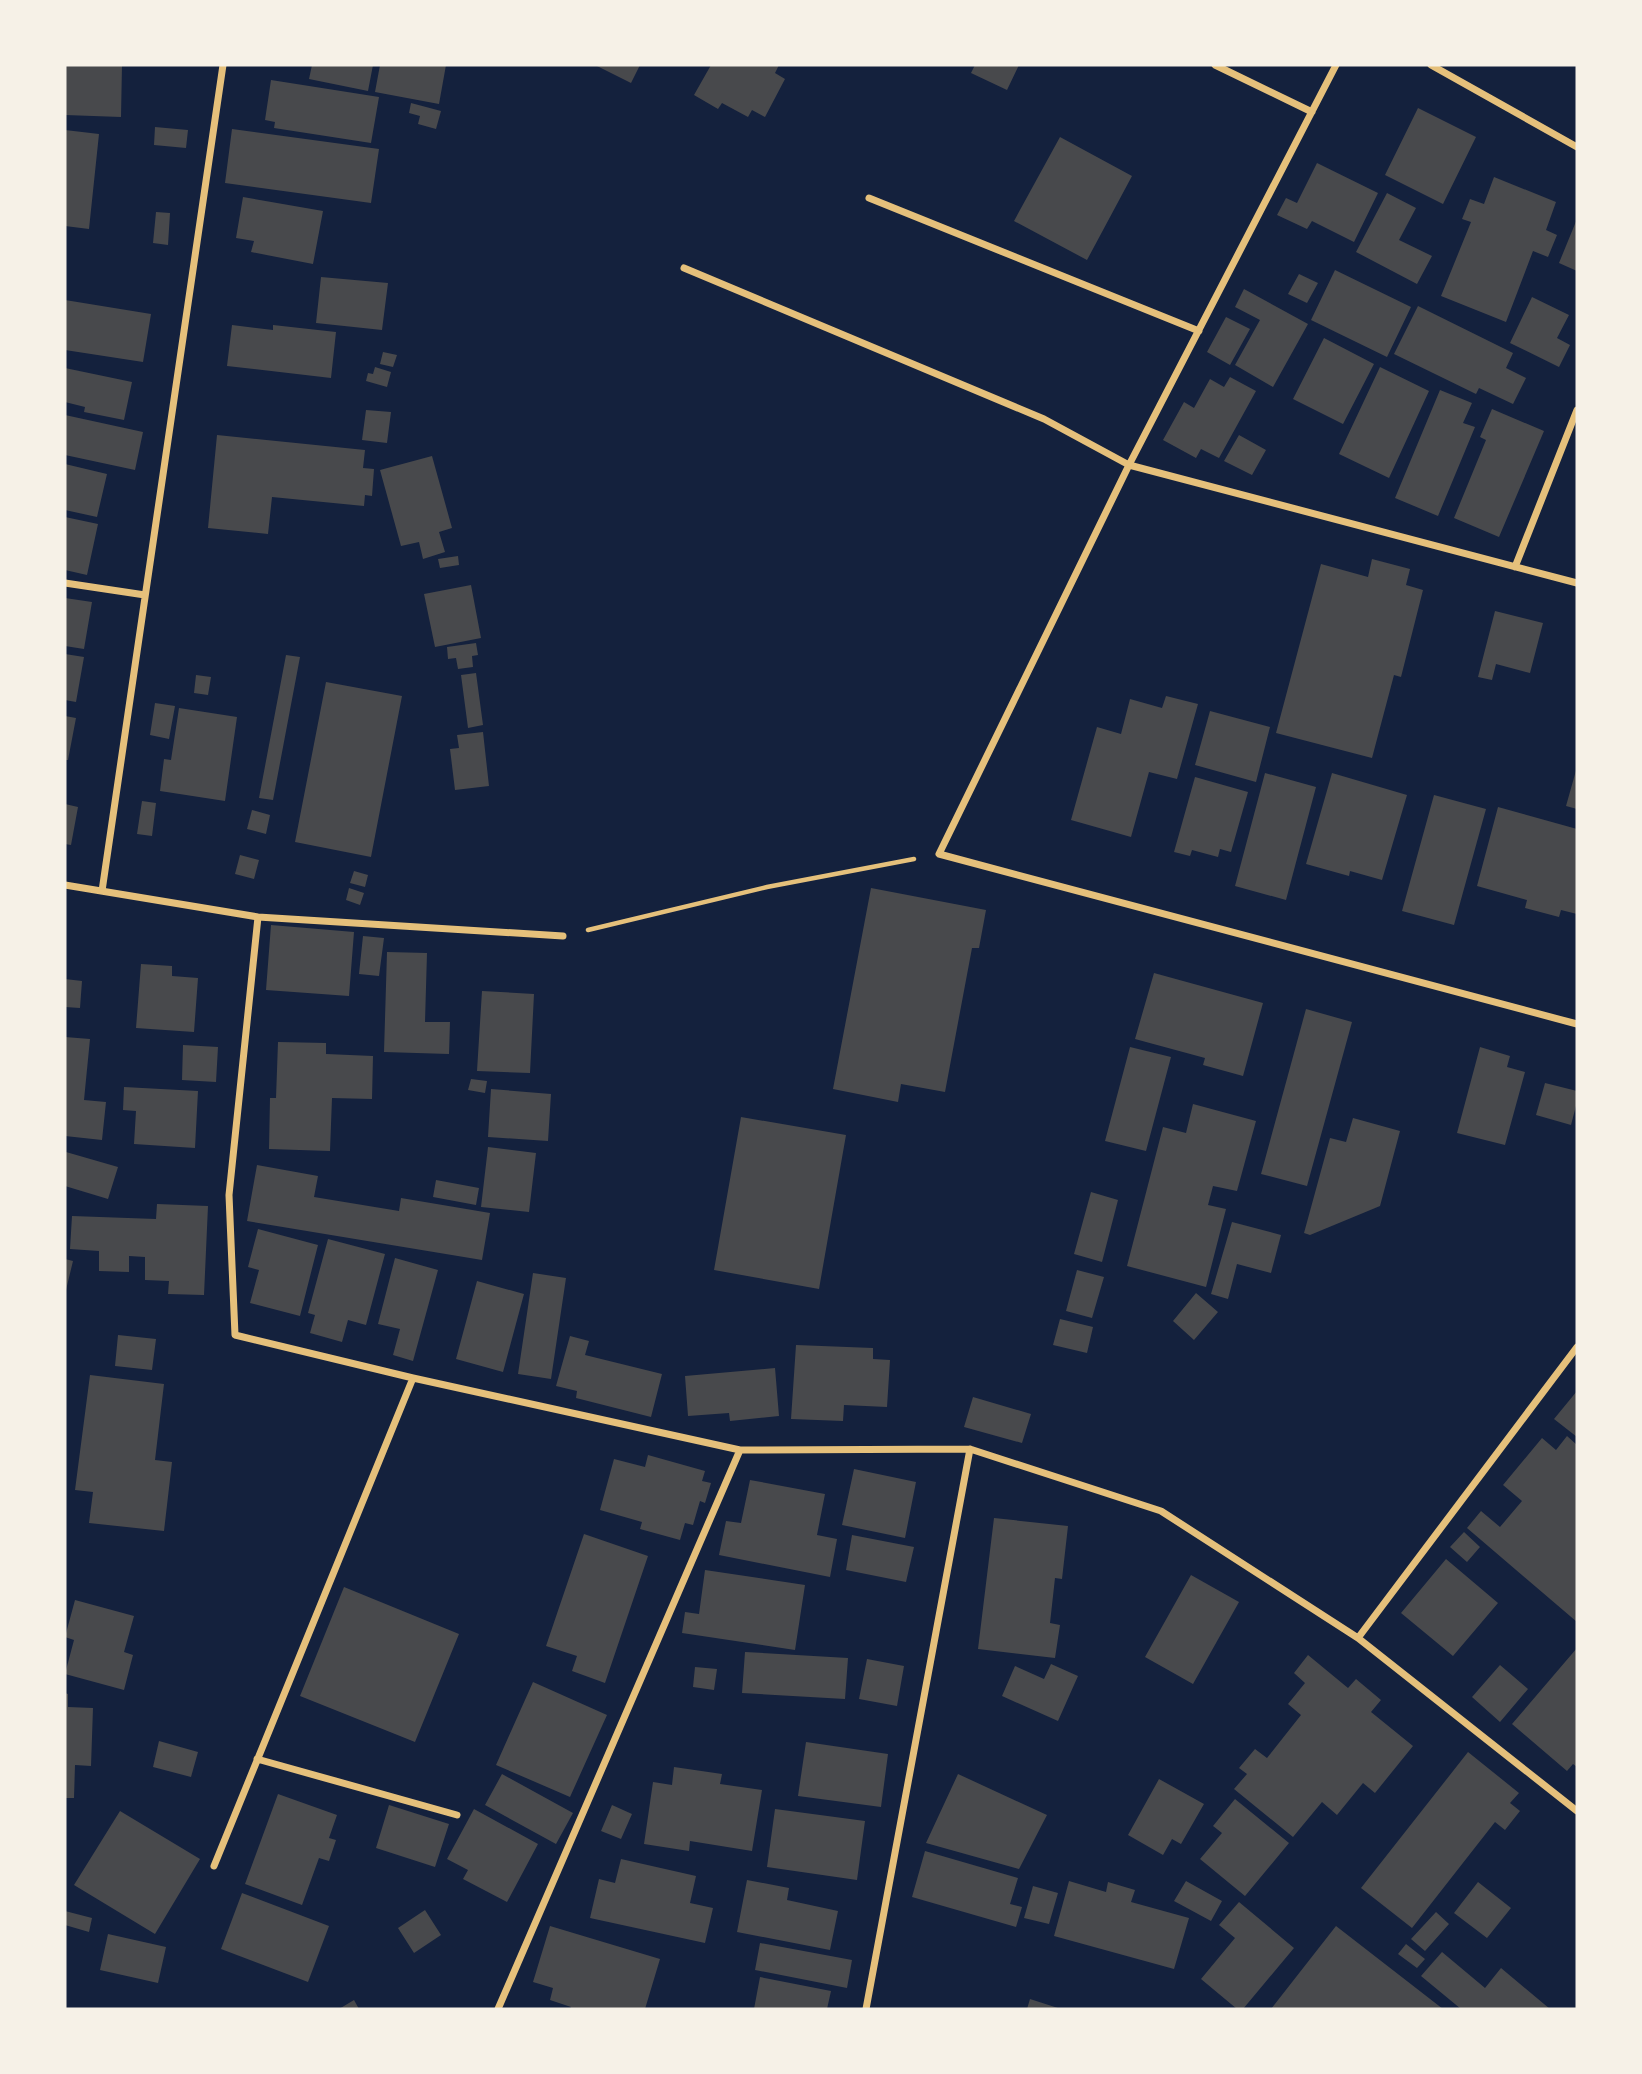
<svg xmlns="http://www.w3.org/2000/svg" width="1642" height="2074" font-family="'PT Sans Narrow',sans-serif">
	<rect width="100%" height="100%" fill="#14213d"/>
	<path fill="#48494c" d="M65,65h57l-1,52 -56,-2z
		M312,65h61l-5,26 -59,-12z
		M380,65h66l-7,39 -64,-12z
		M595,65h45l-9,18z
		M711,65h68l-4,8 10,6 -20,38 -13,-7 -4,7 -26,-14 -4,6 -24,-14z
		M975,65h44l-12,25 -36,-17z
		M271,80l108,17 -8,46 -97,-15 1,-6 -10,-2z
		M411,103l30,8 -5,18 -18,-5 2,-8 -11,-3z
		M1418,108l58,29 -33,67 -58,-29z
		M155,127l33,3 -2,18 -32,-3z
		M232,129l147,20 -8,54 -146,-20z
		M65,130l34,4 -10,95 -24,-3z
		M1060,137l72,39 -45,84 -73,-39z
		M1317,163l61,30 -24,49 -42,-21 -5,8 -30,-14 9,-17 11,5z
		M1494,177l62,25 -10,28 11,5 -9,22 -15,-6 -27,71 -65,-26 30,-74 -9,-3 8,-20 14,5z
		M1387,193l29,15 -17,32 33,16 -15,28 -61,-32z
		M243,197l80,14 -10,53 -62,-12 3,-11 -18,-3z
		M156,212l14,1 -2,32 -15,-2z
		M1577,219v52l-18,-8z
		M1335,270l76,37 -24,50 -76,-37z
		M1299,274l19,9 -11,20 -19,-9z
		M321,277l67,6 -6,47 -66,-7z
		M1244,289l64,35 -35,63 -38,-22 25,-45 -25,-13z
		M1532,297l37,18 -12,23 13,7 -11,22 -49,-24z
		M65,300l86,14 -8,48 -78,-12z
		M1418,306l95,47 -7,15 20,10 -13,26 -34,-16 -3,6 -82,-40z
		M1226,317l24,12 -20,36 -23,-13z
		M232,325l41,5v-5l63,7 -5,46 -104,-12z
		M1324,338l50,26 -31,60 -50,-25z
		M383,352l14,3 -4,12 -13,-3z
		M375,367l16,5 -4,15 -21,-6 2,-8 5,1z
		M1380,367l49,24 -40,87 -50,-24z
		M65,368l67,14 -8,38 -40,-8 1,-5 -20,-5z
		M1230,377l26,14 -37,67 -18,-9 -5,9 -33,-18 21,-38 10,6 16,-29 14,8z
		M1440,390l32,13 -9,20 12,4 -37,89 -43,-18z
		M1492,409l52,22 -45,106 -45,-19 32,-78 -6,-3z
		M366,410l25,2 -4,31 -25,-3z
		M65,415l78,17 -8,38 -70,-15z
		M217,435l148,15 -2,18 11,1 -2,27 -7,-1 -1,11 -92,-9 -4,37 -60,-6z
		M1239,435l27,15 -14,25 -28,-14z
		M432,456l20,72 -13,4 6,20 -22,7 -4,-17 -18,4 -21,-76z
		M65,464l42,10 -10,43 -32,-7z
		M65,517l33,7 -11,51 -22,-5z
		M458,556l1,9 -19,3 -2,-9z
		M1372,559l38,10 -4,16 17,5 -22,87 -7,-2 -22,83 -96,-25 45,-169 47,13z
		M471,585l10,53 -46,9 -11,-53z
		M65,598l27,4 -8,47 -19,-3z
		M1495,611l48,12 -13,50 -34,-9 -4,16 -14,-3z
		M476,643l2,12 -6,1 1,11 -15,2 -2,-11 -8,1 -1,-12z
		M65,654l19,3 -8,45 -11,-2z
		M286,655l14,2 -27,143 -14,-2z
		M476,673l7,52 -15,3 -7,-53z
		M196,675l15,2 -3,18 -14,-2z
		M326,682l76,14 -31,161 -76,-15z
		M1166,696l32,8 -21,75 -28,-7 -18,65 -60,-17 26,-93 24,7 9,-35 32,9z
		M155,703l20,3 -6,33 -19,-4z
		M179,708l58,9 -12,84 -65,-10 4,-32 7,1z
		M1210,711l60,16 -14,55 -61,-17z
		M65,716l11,2 -8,42h-3z
		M483,732l6,54 -34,4 -5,-41 9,-1 -2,-13z
		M1577,767v42l-11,-3z
		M1265,773l51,14 -30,113 -51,-14z
		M1332,773l75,22 -25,85 -32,-9 -1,5 -43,-12z
		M1195,777l53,15 -17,60 -11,-3 -2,8 -26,-7 -2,6 -16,-4z
		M1434,795l52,14 -32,116 -52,-14z
		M142,801l14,2 -4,33 -15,-2z
		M65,804l13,3 -7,38 -6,-1z
		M1498,807l79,22v85l-16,-4 -2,7 -34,-9 2,-8 -50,-14z
		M252,810l18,5 -4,19 -19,-5z
		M240,855l19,5 -5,19 -19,-5z
		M354,871l14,4 -3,12 -15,-4z
		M349,888l15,5 -4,12 -14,-5z
		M871,888l115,22 -7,38h-7l-27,144 -44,-8 -3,18 -65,-13z
		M271,925l83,7 -5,64 -83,-6z
		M363,936l21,2 -5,38 -20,-2z
		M387,952l40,1 -2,69h25l-1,32 -65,-2z
		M141,964l31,2v10l26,2 -4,54 -58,-4z
		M1154,973l109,30 -20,73 -40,-11 2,-7 -70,-19z
		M65,979l17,2 -2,27 -15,-1z
		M482,991l52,3 -4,79 -53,-2z
		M1306,1009l46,13 -45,164 -46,-12z
		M65,1037l25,2 -6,61 22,2 -4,38 -37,-4z
		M278,1042l48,1v11l47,2 -1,43 -40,-1 -2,53 -61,-2 1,-51h6z
		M183,1045l35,2 -2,35 -34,-2z
		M1130,1047l41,10 -25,94 -41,-10z
		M1480,1047l30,9 -3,11 18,5 -20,73 -48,-12z
		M471,1079l16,2 -2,12 -17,-3z
		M1545,1083l32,8v11l-6,23 -35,-10z
		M124,1087l74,4 -3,57 -61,-4 2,-33 -13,-1z
		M491,1089l60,5 -3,47 -60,-4z
		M1193,1104l63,17 -19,70 -24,-5 -5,19 18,4 -20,78 -79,-21 36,-139 23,6z
		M741,1117l105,18 -27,154 -105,-19z
		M1353,1118l47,13 -20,75 -70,29 -6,-2 26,-95 16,4z
		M488,1147l48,6 -7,59 -48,-5z
		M66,1152l52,15 -10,32 -43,-13z
		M257,1165l61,11 -4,21 85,14 2,-13 89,15 -8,47 -235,-39z
		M436,1180l43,8 -3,17 -43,-8z
		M1091,1192l27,8 -16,62 -28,-8z
		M157,1204l51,2 -4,89 -36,-1 1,-13 -24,-1v-23l-16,-1v16l-30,-1v-20l-29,-2 2,-33 84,3z
		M1232,1222l49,13 -10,38 -34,-9 -9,35 -17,-5z
		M258,1229l60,16 -18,71 -50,-13 9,-33 -11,-3z
		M328,1239l57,15 -19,71 -18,-5 -6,22 -32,-9 5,-18 -7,-2z
		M395,1258l43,12 -25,91 -20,-6 7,-26 -22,-5z
		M65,1259l8,2 -7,29h-1z
		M1077,1270l27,7 -12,41 -26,-7z
		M533,1273l33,5 -15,101 -33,-5z
		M477,1281l47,13 -21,78 -47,-13z
		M1196,1293l22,19 -24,28 -21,-19z
		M1060,1319l33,8 -6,26 -34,-8z
		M118,1335l38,4 -4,31 -37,-4z
		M570,1336l19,5 -4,14 77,19 -11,43 -75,-19 1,-7 -21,-5z
		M796,1345l77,3v11l17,1 -3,47 -43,-2 -1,16 -52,-2z
		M775,1368l4,48 -49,5 -1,-8 -41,3 -3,-40z
		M90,1375l74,9 -9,76 17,2 -8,69 -75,-8 4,-31 -18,-2z
		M1577,1391v46l-23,-18z
		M973,1397l58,17 -9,29 -58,-16z
		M1567,1436l10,9v177l-110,-94 14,-17 19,16 22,-26 -19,-16 39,-47 14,12z
		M648,1455l57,16 -3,10 9,2 -6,20 -5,-2 -7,24 -8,-2 -5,17 -40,-11 2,-7 -42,-12 14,-51 31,8z
		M854,1469l62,13 -11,56 -63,-13z
		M750,1480l75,14 -8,41 20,4 -7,38 -111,-22 7,-34 15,2z
		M994,1518l74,8 -6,53 -7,-1 -5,45 10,2 -5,33 -77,-9z
		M1464,1532l16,15 -13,15 -17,-15z
		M584,1534l64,22 -43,127 -33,-12 5,-15 -31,-10z
		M852,1535l62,12 -8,35 -60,-12z
		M1446,1559l52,44 -45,53 -52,-43z
		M705,1570l100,15 -10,65 -113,-17 3,-21 14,2z
		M1191,1575l48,27 -46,82 -48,-27z
		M344,1587l115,47 -44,108 -115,-46z
		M75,1600l59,16 -10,36 9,3 -9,35 -59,-16 9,-34 -9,-3z
		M1577,1648v119l-4,-3 -6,7 -55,-47z
		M745,1652l103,6 -3,41 -103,-6z
		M1308,1655l40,33 8,-9 25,21 -10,12 42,34 -38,47 -12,-10 -26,32 -15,-13 -29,35 -59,-48 13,-15 -8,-6 16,-19 12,9 34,-43 -13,-11 17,-21 -11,-10z
		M867,1659l37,7 -7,40 -38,-7z
		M1051,1664l27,12 -20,45 -56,-25 13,-30 29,13z
		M1500,1665l28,24 -28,33 -28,-25z
		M695,1667l22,2 -3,21 -21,-3z
		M533,1682l74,33 -37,82 -74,-32z
		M65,1693l3,1v13l25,1 -2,58 -16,-1 -1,33h-9z
		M159,1741l39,11 -7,25 -38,-10z
		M806,1742l82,12 -7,53 -83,-11z
		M1468,1752l51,41 -9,10 10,8 -15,19 -10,-8 -83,106 -51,-40z
		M674,1767l48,7 -2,10 42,6 -10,61 -62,-10 -1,10 -45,-7 9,-62 19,3z
		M502,1774l71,39 -17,31 -71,-39z
		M958,1774l89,41 -28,54 -93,-26z
		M1159,1779l45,25 -23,40 -9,-5 -9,16 -35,-20z
		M278,1794l59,21 -8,23 7,2 -7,21 -10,-3 -17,47 -57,-21z
		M1235,1799l54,44 -44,53 -45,-37 22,-26 -9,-7z
		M389,1805l60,19 -14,43 -59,-19z
		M612,1805l20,9 -11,25 -20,-8z
		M474,1809l64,35 -31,58 -44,-23 5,-9 -21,-11z
		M775,1809l90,12 -8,59 -90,-13z
		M120,1811l80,48 -45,75 -81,-49z
		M925,1851l93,27 -8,26 12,3 -6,20 -104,-30z
		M621,1859l75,17 -6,27 23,5 -8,35 -115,-25 9,-39 16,4z
		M747,1880l42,8 -2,12 51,11 -8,39 -93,-18z
		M1069,1881l37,11 2,-10 27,8 -4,12 58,16 -15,51 -120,-33z
		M1186,1881l36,20 -11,20 -37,-20z
		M1478,1882l33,26 -24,30 -33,-25z
		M1033,1886l25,7 -9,31 -25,-6z
		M242,1893l87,33 -21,56 -87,-33z
		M1239,1902l55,46 -51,61h-6l-36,-30 34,-41 -16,-13z
		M425,1910l16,25 -27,18 -16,-25z
		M65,1911l27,7 -3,14 -24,-7z
		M1436,1912l13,12 -24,27 -14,-12z
		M550,1926l110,33 -15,50h-75l1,-2 -21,-7 3,-12 -20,-6z
		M1336,1926l107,83h-172z
		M108,1934l58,13 -8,36 -58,-13z
		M760,1943l92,17 -5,28 -92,-18z
		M1406,1944l19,15 -8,9 -19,-14z
		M1442,1952l43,36 16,-20 49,41h-89l-40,-33z
		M760,1977l71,14 -4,18h-73z
		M1030,1999l31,10h-34z
		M354,2000l5,9h-20z"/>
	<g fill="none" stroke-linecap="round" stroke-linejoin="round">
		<path stroke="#e5c07b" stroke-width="4.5" d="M588,930l179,-43 147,-28"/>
		<path stroke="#e5c07b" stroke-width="7" d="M1215,65l97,47
			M1336,65l-207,400 -190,389 638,170
			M1431,65l146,82
			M869,198l330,133
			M684,268l360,151 85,46 448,118
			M1515,567l62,-157
			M65,583l80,12
			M65,885l193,32 305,19
			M102,891l121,-826
			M258,917l-29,278 6,140 178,43 327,72 230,-1 191,62 197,127 219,173
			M1358,1638l219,-291
			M257,1759l200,56
			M214,1866l199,-488
			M498,2009l242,-559
			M866,2009l104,-560"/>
	</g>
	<rect width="1642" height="2074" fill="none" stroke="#f6f1e7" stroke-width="133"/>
</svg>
